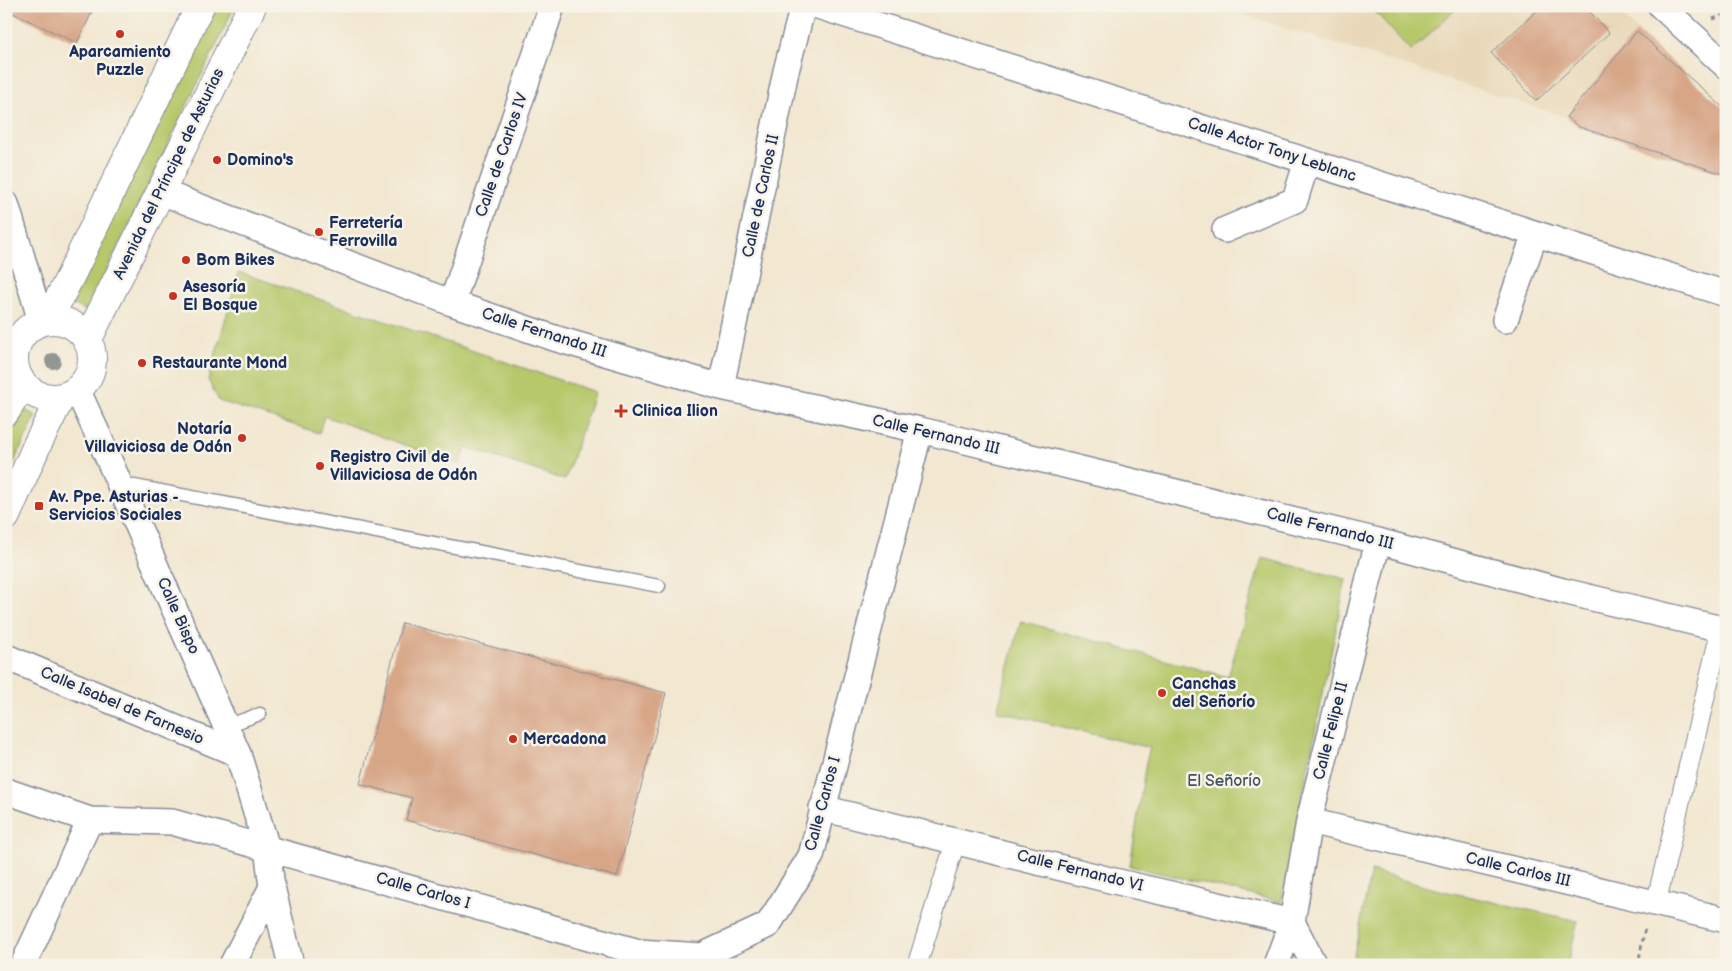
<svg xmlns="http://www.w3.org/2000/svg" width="1732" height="971" font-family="'Balsamiq Sans',sans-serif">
	<rect width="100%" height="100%" fill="#f7f3e8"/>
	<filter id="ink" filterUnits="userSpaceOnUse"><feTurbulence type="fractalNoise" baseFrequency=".02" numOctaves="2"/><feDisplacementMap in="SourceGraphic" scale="10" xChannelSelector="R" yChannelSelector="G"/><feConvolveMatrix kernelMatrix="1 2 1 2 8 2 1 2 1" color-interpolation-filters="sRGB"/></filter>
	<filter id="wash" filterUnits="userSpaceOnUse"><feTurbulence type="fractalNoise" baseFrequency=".0096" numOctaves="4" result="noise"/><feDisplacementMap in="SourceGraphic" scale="20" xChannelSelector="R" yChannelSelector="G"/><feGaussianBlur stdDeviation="1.12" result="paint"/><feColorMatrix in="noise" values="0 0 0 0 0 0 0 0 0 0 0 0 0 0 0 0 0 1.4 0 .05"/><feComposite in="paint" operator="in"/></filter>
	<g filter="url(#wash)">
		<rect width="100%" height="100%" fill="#f2e7d0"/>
		<path fill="#e9d9ba" d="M1217,6h397l23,25 -71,86z"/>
		<path fill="#b6c86b" stroke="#687c64" d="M214,6h21l-148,305 -17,-8z
			M1370,6h89l-48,45z
			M239,272l356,120 -30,88 -99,-33 -6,18 -136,-49 -5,17 -100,-32 -11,-21z
			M20,407l16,9 -30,63v-43z
			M1262,558l84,21 -65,323 -151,-36 16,-104 4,-14 -153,-37 24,-90 207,56z
			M1371,871l64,18 143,32 -11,44h-215z"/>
		<g id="blocks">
			<path fill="#d7a687" d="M6,6h89l-18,37 -71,-33z
				M1542,6h43l24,27 -73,68 -45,-48z
				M1637,31l89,79v65l-147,-48 -13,-10z
				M402,623l264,70 -49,184 -211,-57 6,-22 -52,-14z"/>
		</g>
	</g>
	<g filter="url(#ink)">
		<use href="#blocks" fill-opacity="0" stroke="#868b97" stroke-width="1"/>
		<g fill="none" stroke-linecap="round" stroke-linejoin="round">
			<g stroke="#868b97" stroke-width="15">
				<path id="service" d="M119,483l540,103
					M226,726l34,-12"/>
			</g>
			<g stroke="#868b97" stroke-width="21">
				<path id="pedestrian" d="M1656,903l65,-274
					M917,965l39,-125"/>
			</g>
			<g stroke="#868b97" stroke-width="28">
				<path id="minor" d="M818,6l908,288
					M1661,6l65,60
					M161,192l291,111 102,35 167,49 199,43 458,111 185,50 163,39
					M6,204l35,117
					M1225,230l70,-30 12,-39
					M452,303l100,-297
					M1505,320l30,-86
					M721,387l65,-316 17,-65
					M76,390l5,8 17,37 140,319 29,94 5,39 19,78
					M6,657l232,97
					M6,791l84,29 82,2 467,130 63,4 66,-31 43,-69 109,-426
					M822,808l292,73 178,41 22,43
					M1309,821l417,99
					M23,965l67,-145
					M232,965l40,-78
					M1276,965l16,-43 17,-101 69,-280"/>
			</g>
			<g stroke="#868b97" stroke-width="30">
				<path id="tertiary" d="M48,320l23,-45 129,-269
					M14 359a39 39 0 1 1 78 0a39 39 0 1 1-78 0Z
					M87,341l165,-335
					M6,411l17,-27
					M6,516l31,-71 24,-48"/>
			</g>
			<path stroke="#868b97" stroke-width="3" stroke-dasharray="4 4" stroke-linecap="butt" d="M1713,19l13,-5
				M1638,965l7,-38"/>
			<use href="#service" stroke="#fff" stroke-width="12"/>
			<use href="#pedestrian" stroke="#fff" stroke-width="19"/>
			<use href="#minor" stroke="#fff" stroke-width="25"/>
			<use href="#tertiary" stroke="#fff" stroke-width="28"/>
		</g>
		<circle fill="#919793" cx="53" cy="361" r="8"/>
	</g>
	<g fill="#c8321e" stroke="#f7f3e8" stroke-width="2">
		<circle cx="120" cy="34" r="5"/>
		<circle cx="217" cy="160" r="5"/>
		<circle cx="319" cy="232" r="5"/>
		<circle cx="186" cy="260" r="5"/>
		<circle cx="173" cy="296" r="5"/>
		<circle cx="142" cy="363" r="5"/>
		<path d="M618.5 403.5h5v5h5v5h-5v5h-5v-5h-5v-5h5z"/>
		<circle cx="242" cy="438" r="5"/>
		<circle cx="320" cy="466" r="5"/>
		<rect x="34" y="501" width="10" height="10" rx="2.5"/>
		<circle cx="1162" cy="693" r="5"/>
		<circle cx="513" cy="739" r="5"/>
	</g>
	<g text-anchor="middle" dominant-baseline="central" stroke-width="5" stroke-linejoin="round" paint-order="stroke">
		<g font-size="16" font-weight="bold" fill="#1b2f5e" stroke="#f7f3e8" text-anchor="start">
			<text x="120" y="52" text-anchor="middle">Aparcamiento<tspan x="120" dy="18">Puzzle</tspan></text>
			<text x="227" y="160">Domino's</text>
			<text x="329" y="223">Ferretería<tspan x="329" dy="18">Ferrovilla</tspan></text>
			<text x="196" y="260">Bom Bikes</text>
			<text x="183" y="287">Asesoría<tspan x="183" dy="18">El Bosque</tspan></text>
			<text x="152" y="363">Restaurante Mond</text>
			<text x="632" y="411">Clinica Ilion</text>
			<text x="232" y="429" text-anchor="end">Notaría<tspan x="232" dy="18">Villaviciosa de Odón</tspan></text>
			<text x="330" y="457">Registro Civil de<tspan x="330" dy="18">Villaviciosa de Odón</tspan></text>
			<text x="49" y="497">Av. Ppe. Asturias -<tspan x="49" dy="18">Servicios Sociales</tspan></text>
			<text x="1172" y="684">Canchas<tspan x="1172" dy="18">del Señorío</tspan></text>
			<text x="523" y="739">Mercadona</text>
		</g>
		<g font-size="16" fill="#1b2f5e" stroke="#f7f3e8">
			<text transform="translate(1272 150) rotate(18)">Calle Actor Tony Leblanc</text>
			<text transform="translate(502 155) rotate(-71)">Calle de Carlos IV</text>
			<text transform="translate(169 174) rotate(-64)">Avenida del Príncipe de Asturias</text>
			<text transform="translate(761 196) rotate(-78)">Calle de Carlos II</text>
			<text transform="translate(544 333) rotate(18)">Calle Fernando III</text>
			<text transform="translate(936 435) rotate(13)">Calle Fernando III</text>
			<text transform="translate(1330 529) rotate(14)">Calle Fernando III</text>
			<text transform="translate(178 616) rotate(66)">Calle Bispo</text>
			<text transform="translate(122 706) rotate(23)">Calle Isabel de Farnesio</text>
			<text transform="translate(1331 731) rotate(-76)">Calle Felipe II</text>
			<text transform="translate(823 804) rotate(-75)">Calle Carlos I</text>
			<text transform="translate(1518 870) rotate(13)">Calle Carlos III</text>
			<text transform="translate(1080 871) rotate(14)">Calle Fernando VI</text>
			<text transform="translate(423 891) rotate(16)">Calle Carlos I</text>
		</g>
		<g font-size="16" fill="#425561" stroke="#f7f3e8">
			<text x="1224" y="781">El Señorío</text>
		</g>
	</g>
	<rect width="1732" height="971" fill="none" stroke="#f7f3e8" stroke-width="25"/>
</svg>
